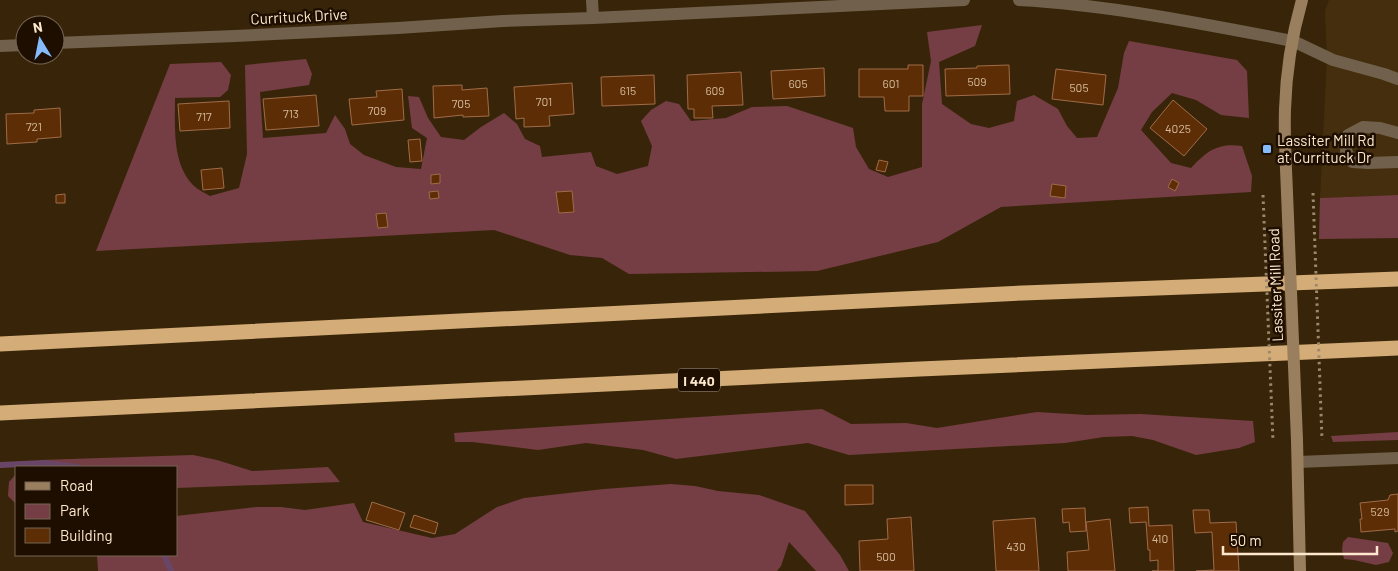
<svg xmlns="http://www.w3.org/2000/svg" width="1398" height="571" font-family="Barlow,sans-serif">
	<rect width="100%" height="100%" fill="#382509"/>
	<path fill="#442e0d" d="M1329,0h69v195l-78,3 7,-141 -2,-46z"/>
	<path fill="#753e44" d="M982,25l-7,21 -36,16 3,42 29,20 18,4 25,-7 3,-20 17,-6 24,14 9,17 10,12 20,-1 21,-49 6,-35 5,-12 108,19 10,11 2,47 -28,-3 -25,-15 -24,-7 -20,19 -11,18 30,33 20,5c17,-18 27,-25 51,-22l10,30 -1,16 -250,15 -63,35 -121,29 -188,3 -27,-16 -32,-3 -76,-25 -398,21 74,-187 51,-2 10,13 -3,15 -8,7 -45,1c0,29 -3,65 18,87 5,5 12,8 17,11l29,-8 8,-34 -2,-89 61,-6 6,15 -3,11 -49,7 3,46 63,-5 9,-18 10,14 5,15 14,11 32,12 25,2 6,-31 -15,-10 -4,-32 11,1 9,21 13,19 23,3 17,-13 23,-14 13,11 8,15 15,7 2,11 49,-5 5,14 21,8 31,-8 4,-20 -11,-25 10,-11 15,-9 13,3 12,17 35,-3 26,-11 35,-1 66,22 3,19 13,22 19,8 34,-10v-63l9,-43 -4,-29z
		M1398,195v43l-79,1 1,-41z
		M822,409l29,15 55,-1 31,5 100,-16 50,3 53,-1 113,7 2,21 -16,6 -43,7 -43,-15 -21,-4 -28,1 -39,6 -216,12 -41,-12 -132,16 -33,-9 -57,-7 -48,7 -66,-8h-17l-1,-9z
		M1398,432v8l-65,2 -2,-6z
		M193,455l24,5 35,11 76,-4 12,15 -164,6v-21h-150l14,-7z
		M16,474v30l-8,-8 1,-14z
		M671,484l24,2 23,5 41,4 46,16 35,44 9,16h-33l-27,-29 -8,24 -4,5h-679l-1,-16h79v-39l81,-9h24l24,3 49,-7 9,19 69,16 23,-4 42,-27 27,-9 80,-9z
		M1348,537l40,6 5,10 -4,9 -13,3 -22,-5 -10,-1 -2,-9 1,-8z"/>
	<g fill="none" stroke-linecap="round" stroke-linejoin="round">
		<path stroke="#694667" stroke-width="6" d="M0,465l44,-2 33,4
			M164,555l7,16"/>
	</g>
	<path fill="#5d2e06" stroke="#a06b48" d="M908,65h15v31h-14v15h-24l-1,-14h-25v-28h49z
		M1009,65l1,29 -64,2 -1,-27 32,-1v-2z
		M824,68l1,28 -52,3 -2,-28z
		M1056,69l50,6 -3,30 -51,-6z
		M741,72l2,33 -31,1 1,12h-19v-9h-6l-1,-34z
		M654,75l1,29 -53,2 -1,-29z
		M572,83l2,31 -25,2 1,10 -26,1v-9l-8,1 -2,-32z
		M462,85v5l25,-2 2,28 -26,1v-2l-29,3 -1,-32z
		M402,89l2,31 -52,5 -3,-26 28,-2 -1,-6z
		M316,95l3,31 -53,4 -3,-31z
		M1173,100l34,29 -23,27 -34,-28z
		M229,101l1,27 -50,3 -2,-27z
		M60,108l1,29 -24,2v3l-30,2 -1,-30 28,-1v-3z
		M420,139l2,22 -12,1 -2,-22z
		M879,160l9,2 -3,10 -9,-2z
		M222,168l2,20 -21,2 -2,-20z
		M440,174v9l-9,1v-9z
		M1172,179l7,4 -4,8 -7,-4z
		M1052,184l14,2 -1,12 -15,-2z
		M438,191l1,7 -9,1 -1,-7z
		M572,191l2,21 -15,1 -3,-21z
		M65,194v9h-9v-8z
		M386,213l2,14 -10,1 -2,-14z
		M845,485h28v19l-28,1z
		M1398,494v37l-3,1v-3l-34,3 -1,-13h2l-2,-16 28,-3 2,-5z
		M372,502l33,11 -6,17 -33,-10z
		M1148,507l1,19 23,-1 2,46h-22h6v-11l-8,1v-11h-2l-2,-28 -16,1 -1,-15z
		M1085,508l1,23 -16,1 -1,-10 -6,1 -1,-14z
		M1193,510h16l1,13 26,-1 3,49h-43l18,-1 -2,-38 -17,1z
		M414,515l24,8 -3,11 -25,-7z
		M911,517l3,54h-54l-1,-30 29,-2 -1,-20z
		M1035,518l4,53h-43l-3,-50z
		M1110,519l5,52h-47l-1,-19 22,-2 -3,-28z"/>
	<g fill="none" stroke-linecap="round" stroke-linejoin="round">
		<path stroke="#71614c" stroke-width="12" d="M1293,41l40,19 51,14 14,5
			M1398,133l-18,-5 -17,-1 -15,8 -2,16 6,11 16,1 30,-1"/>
		<path stroke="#71614c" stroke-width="12" d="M592,0l1,18
			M1019,0c92,5 184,24 274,41
			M55,43l180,-7 163,-8 105,-7 90,-3 371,-18
			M0,46l25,-1
			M1298,462l100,-4"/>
		<path stroke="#997f5e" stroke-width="12" d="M1287,193c-1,-28 -3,-56 -2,-84 1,-36 7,-74 17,-109
			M1297,440l3,131"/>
		<path stroke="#d4ac77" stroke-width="15" d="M0,344l1023,-51 375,-14
			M0,413l920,-44 478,-21"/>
		<path stroke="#9c886d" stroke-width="3" stroke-dasharray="2.5 4" stroke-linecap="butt" d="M1313,193l9,247
			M1263,195l10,246"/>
		<path stroke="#997f5e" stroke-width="12" d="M1287,193l10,247"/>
	</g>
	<rect fill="#86bbfb" stroke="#1d0e00" stroke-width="2" x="1262" y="144" width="10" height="10" rx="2.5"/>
	<g text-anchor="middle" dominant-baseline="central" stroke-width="5" stroke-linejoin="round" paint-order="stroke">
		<g font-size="12" fill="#d5ba9b">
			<text x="977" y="81">509</text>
			<text x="798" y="83">605</text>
			<text x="891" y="83">601</text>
			<text x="1079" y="87">505</text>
			<text x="628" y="90">615</text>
			<text x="715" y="90">609</text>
			<text x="544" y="101">701</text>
			<text x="461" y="103">705</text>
			<text x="377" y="110">709</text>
			<text x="291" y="113">713</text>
			<text x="204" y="116">717</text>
			<text x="34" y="126">721</text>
			<text x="1178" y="128">4025</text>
			<text x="1380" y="511">529</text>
			<text x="1160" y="538">410</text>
			<text x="1016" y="546">430</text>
			<text x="886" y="556">500</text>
		</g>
		<rect fill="#1d0e00" stroke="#baa790" stroke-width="1" x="678" y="368.5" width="42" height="23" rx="4"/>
		<g font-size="14" font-weight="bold" fill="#fde8cd">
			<text x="699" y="380">I 440</text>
		</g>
		<g font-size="15" fill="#fde8cd" stroke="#1d0e00">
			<text transform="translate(299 16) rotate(-3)">Currituck Drive</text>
			<text transform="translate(1275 285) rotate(-92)">Lassiter Mill Road</text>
		</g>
		<g font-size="15" fill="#fde8cd" stroke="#1d0e00" text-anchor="start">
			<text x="1277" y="140">Lassiter Mill Rd<tspan x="1277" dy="17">at Currituck Dr</tspan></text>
		</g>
	</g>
	<rect x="15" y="466" width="162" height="90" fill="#1d0e00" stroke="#776552"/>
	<rect x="25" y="482" width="25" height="8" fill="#997f5e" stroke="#776552"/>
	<text x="60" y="491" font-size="15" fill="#fde8cd">Road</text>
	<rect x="25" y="504" width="25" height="15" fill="#753e44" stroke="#776552"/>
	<text x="60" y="516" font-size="15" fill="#fde8cd">Park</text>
	<rect x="25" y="528" width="25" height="15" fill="#5d2e06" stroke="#776552"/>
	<text x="60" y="541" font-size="15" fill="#fde8cd">Building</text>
	<g transform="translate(40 40) rotate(350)"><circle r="24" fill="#1d0e00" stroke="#776552"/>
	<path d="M0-4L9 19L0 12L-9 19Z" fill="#86bbfb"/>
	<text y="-8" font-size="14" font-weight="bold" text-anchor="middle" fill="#fde8cd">N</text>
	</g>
	<path d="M1223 546v8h154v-8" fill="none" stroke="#fde8cd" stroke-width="2.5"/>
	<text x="1230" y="546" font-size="15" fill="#fde8cd" stroke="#1d0e00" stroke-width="4" paint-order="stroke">50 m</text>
</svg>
